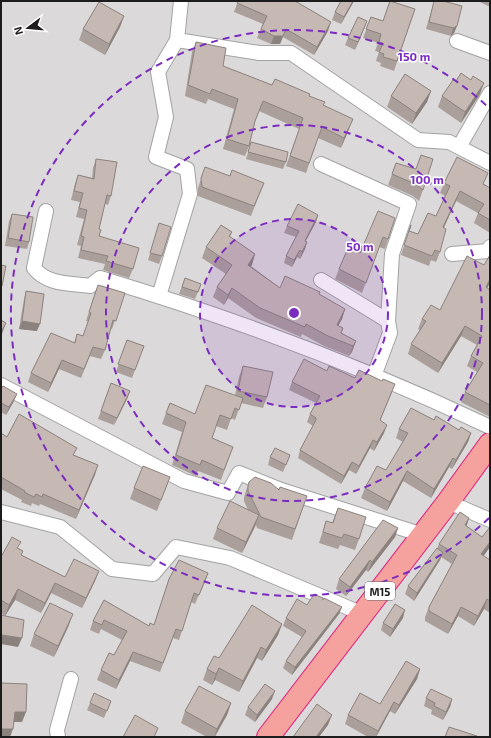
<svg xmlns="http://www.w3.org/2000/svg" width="491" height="738" font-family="'Exo 2',sans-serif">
	<rect width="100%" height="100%" fill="#eee8e1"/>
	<path fill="#dbd9d9" d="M1,1h489v736h-489z"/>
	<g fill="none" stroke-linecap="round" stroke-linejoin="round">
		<g stroke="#a3a3a3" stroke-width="16">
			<path id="minor" d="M177,40l82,13h32l127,87 31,2 41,21
				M457,41l33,12
				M459,147l31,-54
				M321,164l88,40 -17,50 -4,67 2,12 -16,43
				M46,211l-12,57c13,17 36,15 56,18l10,-8c133,40 264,89 390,149
				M452,254l36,-3 2,-4
				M321,280l67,41
				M159,296l31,-102 -3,-25 -31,-12 10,-40 -8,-45 19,-32 4,-39
				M1,385l183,96 44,12 11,-20 42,17 142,45
				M448,502l42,18
				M1,512l59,15 52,42 41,5 23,-27 54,11 133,56
				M58,737l-1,-7 14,-51"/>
		</g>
		<g stroke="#e11a7d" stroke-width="24">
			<path id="trunk" d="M268,737l180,-235 42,-58"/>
		</g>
		<use href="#minor" stroke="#fff" stroke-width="14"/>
		<use href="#trunk" stroke="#f5a29e" stroke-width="22"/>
	</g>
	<path fill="#aa9f9b" d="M238,1h59l-1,1 32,29 -14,24 -31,-18 -3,7h-9l-14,-6 6,-14 -29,-12z
		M354,1l-13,23 -9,-4 3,-8z
		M390,1l25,8 -21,62 -14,-5 1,-3 -5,-2 3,-9 -4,-1 3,-8 -15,-5 8,-21 12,4z
		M434,1l23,25 -3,7 -3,3 -25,-7z
		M478,1h12v6z
		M124,16l-4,11 -15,28 -26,-15 4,-11z
		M364,29l-9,21 -10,-5 3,-7z
		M196,42l27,24 49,19 37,11 15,9 25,24 -8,19 -23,-10 -12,35 -20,-7 13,-37 -40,-18 -4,11 -6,24 -4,10 -22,-7 11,-40 -26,-10 -2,5 -21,-8 7,-44z
		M431,91l-4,11 -15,22 -25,-17 4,-11z
		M480,94l-19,29 -23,-16 4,-11z
		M251,142l35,20 -3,7 -37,-10z
		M421,155l2,35 -4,11 -6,-5 -25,-11 8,-22 20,6z
		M96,159l15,37 -3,9 -3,-1 -6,25v7l34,33 -4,9 -26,-8 2,-6 -27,-6 3,-12 -4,-1 7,-26 -8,-2 4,-15 -9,-2 4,-16 3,-9 14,3 1,-10z
		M205,167l25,9 34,7 -13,33 -53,-20v-8z
		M444,183l40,1 6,4v45l-16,-10 4,-10 -22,-12 -12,27 -4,24 -4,10 -5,-2 -2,6 -28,-11 10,-30 -2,6 9,3 18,-18 9,-20 -5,-3z
		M12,214l17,28 -2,7 -22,-3 4,-25z
		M318,215l-2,7 -11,19 2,1 -2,7 -5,10 -3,-2 -5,10 -8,-4 2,-7 10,-19 -12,-4 3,-7z
		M395,218l-10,31 -6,-2 -17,46 -27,-14 4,-10 21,-16z
		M159,223l3,33 -3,8 -11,-4z
		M232,232l-2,5 25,17 -4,12 29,22 39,7 26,14 -3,10 -4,7 5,2 -2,6 15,7 -7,15 -25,-10 -22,-12 -1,3 -45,-19 -28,-20 -4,7 -11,-8 4,-10 9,-13 -24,-16 4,-11z
		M185,278l16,6 -6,15 -16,-5z
		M490,283l-3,5 3,2v127l-29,-15 4,-10 12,-20 -10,-6 4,-10 6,-11 -16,-9 -23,37 -30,-19 3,-10 9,-14 -2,-1 4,-10 18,-9z
		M26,291l11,40 -18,-2 5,-30z
		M95,293h30l-13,36h-2l-5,21 -4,9 -11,-3 -9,22 -22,-9 -11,23 -20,-10 3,-9 43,-30 3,-9 6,2 5,-15h-2z
		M127,340l17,6 -12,32 -16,-6z
		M243,366l24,31 -4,11 -22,-5 -6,17 -4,-2 -4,12 -11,-4 -4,12 21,9 -12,33 -23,-9 -2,5 -24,-11 10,-33 -20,-8 4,-11 29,1 40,-19 4,-18z
		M327,371l28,7 37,14 -12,29 4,12 -10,18 -4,-3 -14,26 -7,-4 -8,14 -43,-26 2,-8 13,-24 -6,-4 3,-8 6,-11 -27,-13 3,-8z
		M111,383l19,8 -3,8 -13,26 -16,-6z
		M1,389l13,12 -8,14 -5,-3z
		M434,420l25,10 12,3 -3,9 -16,27 -3,-2 -18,31 -28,-17 -16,30 -26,-13 4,-10 21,-18 17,-28 -7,-4 3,-9z
		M1,433l6,4 67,18 24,10 -22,54 -36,-15 -1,2 -7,-3 -1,3 -10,-4 1,-2 -21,-11z
		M290,455l-7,17 -15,-7 2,-8z
		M170,477l-13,34 -27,-12 4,-11z
		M249,482l30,8 28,6 -15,44 -35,-12 -1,-3 -14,28 -29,-14 4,-11 31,-18 -4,-9v-4z
		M338,508l21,31 -4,11 -15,-5 -2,4 -19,-6 7,-22 6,2z
		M469,518l-3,8 18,30 6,4v53l-6,-4 -10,17 -16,-10 -10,18 -23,-13v-4l4,-10 23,-43 -11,-7 -1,3 -26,41 -9,-7 3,-8 29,-37 2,-5z
		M398,528l-3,9 -27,35 -2,-2 -20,26 -10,-7 3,-10z
		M18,548l5,3 -2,4 44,22 34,-6 -4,10 -13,27 -31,-15 -10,20 -26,-13 -10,16 -4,-3v-56z
		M208,573l-13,31 -4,-2 -12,38 -6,-2 -13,34 -30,-11 -14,28 -19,-9 4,-10 13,-15 8,-15 -21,-11 -2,5 -9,-4 3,-9 11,-21 45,26 5,-2 15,-45z
		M323,600l19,7 -3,7 -47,61 -9,-7 3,-7 16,-24 -19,-11 3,-8 21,-13z
		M403,618l-13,19 -9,-7 2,-7z
		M282,624l-4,11 -16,26 -5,-3 -18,34 -24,-12 -3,5 -9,-5 4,-11 12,-11z
		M69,625l-15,32 -24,-11 4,-12z
		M420,669l-3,10 -22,35 -5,-3 -14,26h-8l-23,-13 3,-9 32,-11z
		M426,698l26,1 -2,8 -7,13 -12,-6 1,-4 -8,-4z
		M272,699l-17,23 -10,-7 3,-8z
		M111,701l-7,17 -17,-8 3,-7z
		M231,703l-4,12 -12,22h-8l-26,-14 4,-12z"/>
	<path fill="#8b827e" d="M353,1h1l-13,23 3,-7z
		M124,16l-4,11 -15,28 4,-11z
		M367,21l-3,8 -9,21 3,-8z
		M331,22l-3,9 -14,24 3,-8z
		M457,26l-3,7 -3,3 2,-8z
		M286,29l-6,15h-9l3,-8z
		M484,83l-4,11 -19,29 4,-11z
		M431,91l-4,11 -15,22 4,-11z
		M353,119l-4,10 -8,19 3,-10z
		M460,191l-4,10 -17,36 4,-10z
		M318,215l-2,7 -14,26 3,-7z
		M307,242l-2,7 -5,10 2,-7z
		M300,250l-3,7 -5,10 2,-7z
		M255,254l-3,11 -7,10 3,-10z
		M490,279v4l-8,14 4,-10z
		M232,288l-4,10 -4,7 4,-10z
		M345,309l-3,10 -9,16 4,-10z
		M22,321l18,3 -3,7 -18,-2z
		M6,323l-4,11 -1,1v-3z
		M465,326l-4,10 -23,37 4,-10z
		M356,341l-4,11 -3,4 4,-10z
		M62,360l-3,9 -11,23 3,-9z
		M130,391l-3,8 -13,26 3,-7z
		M17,394l-3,7 -8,14 3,-8z
		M387,425l-3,8 -10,18 3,-9z
		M471,433l-3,9 -16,27 4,-9z
		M373,440l-3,8 -14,26 3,-8z
		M453,458l-4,9 -18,31 3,-9z
		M352,462l-3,8 -8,14 3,-8z
		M98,465l-3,10 -19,44 3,-9z
		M407,471l-4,10 -16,30 3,-9z
		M259,515l-4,11 -13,27 4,-11z
		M469,518l-3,10 -1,-3z
		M398,528l-3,9 -27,35 4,-10z
		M490,542v5l-12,17 3,-10z
		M443,553l-3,7 -26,41 3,-8z
		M370,560l-4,10 -20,26 4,-9z
		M99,571l-4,10 -13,27 4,-10z
		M208,573l-3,9 -10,22 4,-9z
		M55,583l-4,10 -10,20 4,-10z
		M18,589l-3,11 -10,16 4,-11z
		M487,599l-3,10 -10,17 4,-10z
		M342,607l-3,7 -47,61 3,-8z
		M461,607l-3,9 -10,18 4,-10z
		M405,610l-2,8 -13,19 3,-8z
		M73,614l-4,11 -15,32 4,-11z
		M282,624l-4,11 -16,26 4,-11z
		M2,635l20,3 -4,9 -17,-3z
		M261,647l-4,11 -18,34 4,-11z
		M133,652l-3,9 -14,28 3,-9z
		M219,668l-4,12 -3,5 4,-11z
		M420,669l-3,10 -22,35 4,-9z
		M275,691l-3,8 -17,23 2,-7z
		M452,699l-2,8 -7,13 3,-8z
		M394,702l-4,9 -14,26 2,-6z
		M231,703l-4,12 -13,22 3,-8z
		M15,712h11l-4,10h-10z
		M332,715l-4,10 -9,12h-3z
		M1,729h12l-3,8h-9z"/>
	<path fill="#c6b9b4" stroke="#8b827e" d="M238,1h57l36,21 -14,25 -31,-18 -3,7h-9l-13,-7 6,-13 -30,-13z
		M341,1h12l-9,16 -9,-5z
		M390,1l25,8 -18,52 -14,-4 1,-3 -5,-2 4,-9 -4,-1 2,-8 -15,-5 5,-12 12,4z
		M434,1h9l19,5 -5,20 -4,2 -24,-6z
		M99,2l25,14 -15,28 -26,-15z
		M358,17l9,4 -9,21 -10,-4z
		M196,42l30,6 -3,18 49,19 3,-6 35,15 -1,2 16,6 -2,3 30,14 -9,19 -22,-11 -13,36 -19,-7 13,-38 -40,-17 -8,20 -6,25 -22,-7 11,-40 -26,-10 -2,5 -22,-9z
		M461,73l10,7 2,-4 11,7 -19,29 -23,-16 11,-16 3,1z
		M405,74l26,17 -15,22 -25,-17z
		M251,142l37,10 -2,10 -38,-10z
		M421,155l12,4 -10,31 -6,-5 -25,-11 4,-11 20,6z
		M457,157l31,16 -5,11 7,4v32l-12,-7 6,-9 -24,-13 -17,36 3,2 -6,23 -5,-2 -3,6 -28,-11 7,-20 -2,6 9,3 10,-21 8,3 14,-30 -6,-3z
		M96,159l21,3 -6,34 -4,-1 -8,34 2,1 -2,6 40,12 -6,21 -27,-8 2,-5 -27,-6 3,-13 -3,-1 6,-26 -8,-2 4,-15 -9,-2 4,-16 16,4z
		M205,167l25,9 2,-6 32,13 -10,23 -52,-19 -1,-9z
		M298,204l20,11 -13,26 2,1 -5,10 -2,-2 -6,10 -8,-4 13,-25 -12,-5z
		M378,211l17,7 -7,21 -5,-2 -17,46 -27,-14 9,-21 12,5z
		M12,214l21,3 -4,25 -21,-4z
		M159,223l12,4 -9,29 -12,-3z
		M221,225l11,7 -3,4 26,18 -7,11 32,23 5,-12 35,16 -1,2 26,15 -8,16 6,3 -2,5 15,8 -3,5 -25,-10 -22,-12 -1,3 -45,-19 -28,-20 -4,7 -11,-8 15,-22 -26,-18z
		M490,255v24l-4,8 4,3v115l-25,-13 18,-29 -12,-7 11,-20 -17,-10 -23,37 -31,-19 15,-23 -4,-2 9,-14 9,5 27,-54 17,9z
		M1,265l5,1 -4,20h-1z
		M185,278l16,6 -3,8 -16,-5z
		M98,285l27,8 -9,28 -3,-1 -8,30 -12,-3 -9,22 -22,-9 -11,23 -20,-10 20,-40 24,10 2,-9 6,2 8,-23 -2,-1z
		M26,291l18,3 -4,30 -18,-3z
		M1,320l5,3 -5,9z
		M127,340l17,6 -9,24 -17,-6z
		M304,359l23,12 2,-5 26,12 4,-8 23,11 1,-2 12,5 -15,36 7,5 -10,17 -4,-2 -14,26 -7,-4 -8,14 -44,-26 16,-30v-2l-6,-4 10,-18 -28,-14z
		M243,366l30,6 -6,25 -29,-6z
		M111,383l19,8 -13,27 -16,-7z
		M206,385l37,13 -4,12 -4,-2 -4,11 -11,-4 -8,23 21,9 -9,23 -22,-10 -2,5 -24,-10 10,-33 -20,-9 4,-10 25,11z
		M3,386l14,8 -8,13 -8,-4v-14z
		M411,408l23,12 2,-4 23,14 2,-3 10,6 -15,27 -3,-2 -19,31 -27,-18 -17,31 -25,-14 12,-22 9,4 22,-37 -9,-4z
		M19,414l58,34 -4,7 25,10 -19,45 -36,-16 -1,3 -6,-3 -2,3 -10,-5 1,-1 -24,-14v-44l6,4z
		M275,448l15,7 -4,10 -16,-8z
		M143,466l27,11 -9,23 -27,-12z
		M255,477l16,6 8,7 1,-3 27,9 -12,33 -34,-12 -13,-26v-5l1,-4z
		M230,501l29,14 -13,27 -29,-14z
		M338,508l28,9 -7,22 -15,-5 -2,4 -19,-6 3,-11 7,2z
		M460,512l9,6 -4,7 17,12 8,-10v15l-9,12 9,6v41l-3,-2 -9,17 -17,-9 -9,17 -23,-13v-4l28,-52 -18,-11z
		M383,520l15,8 -26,34 -2,-2 -20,27 -11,-8z
		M12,537l9,5 -4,6 6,3 -2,4 44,22 9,-18 25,12 -13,27 -31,-15 -10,20 -27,-14 -9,16 -8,-5v-43z
		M437,548l6,5 -26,40 -9,-7z
		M179,560l29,13 -9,22 -5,-2 -12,38 -6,-2 -13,34 -30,-11 -14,28 -18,-10 8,-17 5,2 13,-24 -23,-11 -2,5 -9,-4 11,-21 45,26 1,-3 4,2 15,-46z
		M314,594l9,4v2l1,-2 18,9 -47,60 -9,-6 20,-30 -20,-13 11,-19 10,6z
		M50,603l23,11 -15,32 -24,-12z
		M395,604l10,6 -12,19 -10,-6z
		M252,605l30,19 -16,26 -5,-3 -18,34 -24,-13 -3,6 -9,-5 7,-13 5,2z
		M1,615l23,5 -2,18 -20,-3 -1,7z
		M406,661l14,8 -21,36 -5,-3 -16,29 -30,-16 12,-22 20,11z
		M1,683l26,1 -1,28h-11l-2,17h-12z
		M265,684l10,7 -18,24 -9,-8z
		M199,686l32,17 -14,26 -32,-18z
		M431,689l21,10 -6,13 -12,-6 1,-3 -9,-5z
		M94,693l17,8 -4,10 -17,-8z
		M317,704l15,11 -16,22h-23z
		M135,715l23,13 -4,9h-31z
		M449,727l28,9 -30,1h-2z"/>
	<circle cx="294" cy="313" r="94" fill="#7b2cbf" fill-opacity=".12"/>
	<g fill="none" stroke="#7b2cbf" stroke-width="2" stroke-dasharray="7 5">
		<circle cx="294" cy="313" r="94"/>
		<circle cx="294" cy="313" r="188"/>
		<path d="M489 518A283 283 0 1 1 489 108"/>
	</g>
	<g text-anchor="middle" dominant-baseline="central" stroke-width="3" stroke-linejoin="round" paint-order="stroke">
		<rect fill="#fff" stroke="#606060" stroke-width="1" x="365" y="582" width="30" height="18" rx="3"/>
		<g font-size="11" font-weight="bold" fill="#1c1c1c">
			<text x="380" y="591">M15</text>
		</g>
	</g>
	<circle cx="294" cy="313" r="6" fill="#7b2cbf" stroke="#fff" stroke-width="2"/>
	<g font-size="12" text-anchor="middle" font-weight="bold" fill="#7b2cbf" stroke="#fff" stroke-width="3" stroke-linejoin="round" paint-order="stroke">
		<text x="414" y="61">150 m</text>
		<text x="427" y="184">100 m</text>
		<text x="360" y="251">50 m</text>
	</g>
	<rect width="491" height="738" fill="none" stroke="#1c1c1c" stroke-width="4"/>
	<g transform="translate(28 28) rotate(254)" stroke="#ffffff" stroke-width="3" paint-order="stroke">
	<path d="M0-3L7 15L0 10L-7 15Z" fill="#1c1c1c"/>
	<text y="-6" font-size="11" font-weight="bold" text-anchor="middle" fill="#1c1c1c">N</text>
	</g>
</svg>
